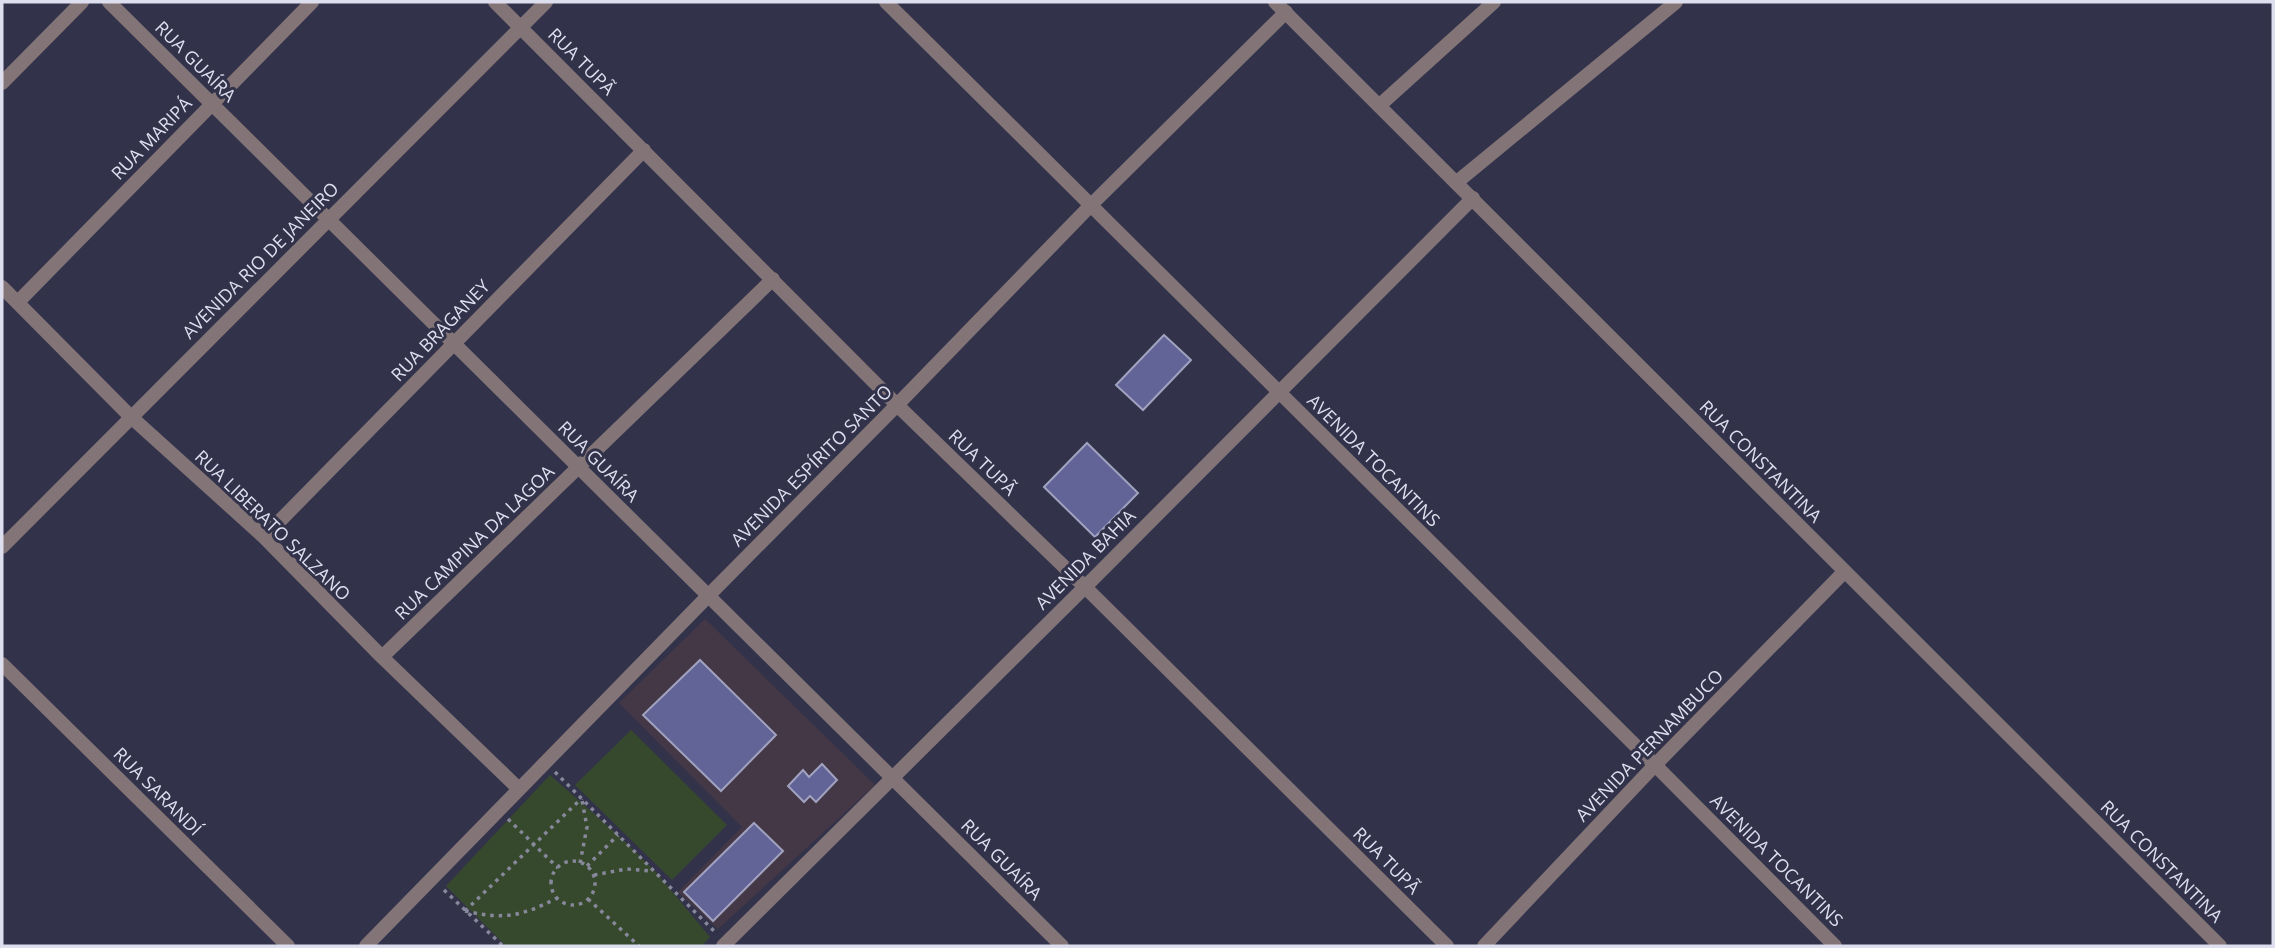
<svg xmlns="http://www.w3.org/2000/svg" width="2275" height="948" font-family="'Open Sans',sans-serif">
	<rect width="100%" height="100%" fill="#32334a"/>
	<path fill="#453846" d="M705,619l170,166 -157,144 -40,-37 64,-65 -123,-124z"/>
	<path fill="#37492c" d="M631,730l96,95 -55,55 -97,-95z
		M550,775l68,60 37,36 55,66 -8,9h-196l-60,-60z"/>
	<path fill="#626397" stroke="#a0a2bf" stroke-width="2" d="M1164,335l27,25 -48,50 -27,-25z
		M1087,443l51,50 -43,44 -51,-50z
		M700,660l76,75 -55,56 -78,-76z
		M822,764l15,16 -21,22 -6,-6 -6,6 -16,-16 15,-16 6,7z
		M754,823l29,28 -70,70 -29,-29z"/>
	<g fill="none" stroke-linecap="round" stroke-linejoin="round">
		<path stroke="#87889b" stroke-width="3.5" stroke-dasharray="3.5 5" stroke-linecap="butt" d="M555,772l160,160
			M508,819l50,49
			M551 883a22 22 0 1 1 44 0a22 22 0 1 1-44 0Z
			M580,863l7,-36 -5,-27
			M587,866l31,-31
			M594,875l32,-6 26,2
			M444,890l59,56
			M588,899l51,47
			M465,911l117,-113
			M465,911c40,9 57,5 92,-13"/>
		<path stroke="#837478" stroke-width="14" d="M109,2l953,944
			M495,2l402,403 188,182 362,359
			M1275,2l945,944
			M2,83l80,-81
			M1380,105l114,-103
			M1457,182l219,-180
			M2,287l128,129 134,121 118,120 137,132
			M18,302l294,-300
			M264,537l380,-387
			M382,657l391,-378
			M2,664l286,282"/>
		<path stroke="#837478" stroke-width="14" d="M886,2l769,763 180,181
			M2,547l544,-545
			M366,946l342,-350 189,-191 194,-200 195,-193
			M723,946l362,-359 388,-389
			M1484,946l171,-181 189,-193"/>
	</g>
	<g text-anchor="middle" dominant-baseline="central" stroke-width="6" stroke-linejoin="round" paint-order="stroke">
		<g font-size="18" fill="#dddeee" stroke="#32334a">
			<text transform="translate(196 61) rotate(45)">RUA GUAÍRA</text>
			<text transform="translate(582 61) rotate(45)">RUA TUPÃ</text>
			<text transform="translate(151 138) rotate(-46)">RUA MARIPÁ</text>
			<text transform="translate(260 260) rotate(-45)">AVENIDA RIO DE JANEIRO</text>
			<text transform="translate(440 330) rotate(-46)">RUA BRAGANEY</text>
			<text transform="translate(1374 460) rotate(45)">AVENIDA TOCANTINS</text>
			<text transform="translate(599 461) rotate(45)">RUA GUAÍRA</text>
			<text transform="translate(1761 461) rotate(45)">RUA CONSTANTINA</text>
			<text transform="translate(983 462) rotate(44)">RUA TUPÃ</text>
			<text transform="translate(811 465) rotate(-45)">AVENIDA ESPÍRITO SANTO</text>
			<text transform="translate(273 525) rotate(44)">RUA LIBERATO SALZANO</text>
			<text transform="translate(474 542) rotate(-44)">RUA CAMPINA DA LAGOA</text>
			<text transform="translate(1085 559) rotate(-45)">AVENIDA BAHIA</text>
			<text transform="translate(1649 745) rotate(-46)">AVENIDA PERNAMBUCO</text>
			<text transform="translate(158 791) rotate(45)">RUA SARANDÍ</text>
			<text transform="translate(1002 859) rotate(45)">RUA GUAÍRA</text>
			<text transform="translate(1387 860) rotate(45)">RUA TUPÃ</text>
			<text transform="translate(1777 860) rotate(45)">AVENIDA TOCANTINS</text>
			<text transform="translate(2162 861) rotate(45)">RUA CONSTANTINA</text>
		</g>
	</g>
	<rect width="2275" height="948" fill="none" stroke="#dddeee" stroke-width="7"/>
</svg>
